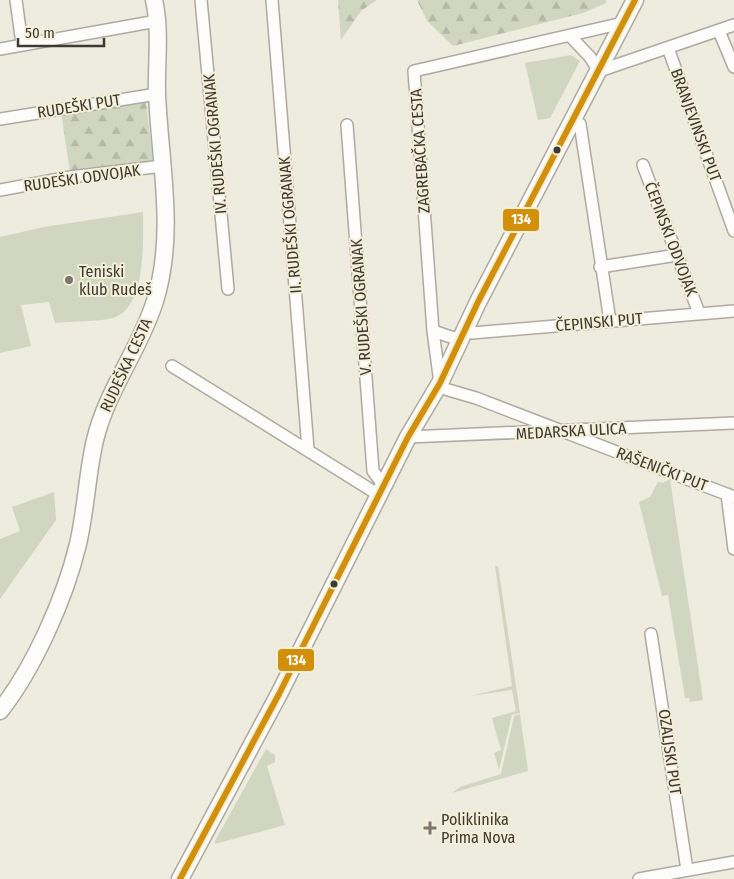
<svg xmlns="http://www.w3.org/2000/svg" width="734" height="879" font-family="'Fira Sans Condensed',sans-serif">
	<defs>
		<pattern id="forest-firs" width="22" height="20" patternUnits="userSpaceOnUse" patternTransform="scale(1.25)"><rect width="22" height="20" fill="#d1d6c1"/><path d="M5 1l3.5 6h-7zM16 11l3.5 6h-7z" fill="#b4b8a6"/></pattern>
	</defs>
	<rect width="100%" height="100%" fill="#eeebdf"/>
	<path fill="#d1d6c1" d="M571,55l9,6 -30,57 -12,2 -13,-57z
		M143,212c0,26 4,96 -30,106 -17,4 -39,3 -58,5l-6,-21 -28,3 10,41 -31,7v-116l44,-10z
		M670,479l3,20 30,201 -13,2 -1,-4h-4l-17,-103 -6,1 -23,-94 11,-5 8,-15 5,1z
		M54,492l2,28 -56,79v-60l20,-8 -8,-24z
		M495,566h3l22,147 -8,2 -13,55 -5,-17 7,-3 -9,-32 24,-7 -4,-21 -42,6 42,-10z
		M520,714l8,57 -76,22 8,-6 41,-13 13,-58z
		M266,749l9,6v7l-8,4 18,59 -70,19v-3z"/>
	<path fill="url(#forest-firs)" d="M338,0h39l-16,11 -20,29z
		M417,0h189v3l-23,10 -130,33 -26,-25z
		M146,102l7,60 -83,10 -9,-60z"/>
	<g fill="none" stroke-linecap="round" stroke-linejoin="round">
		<g stroke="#adaaa1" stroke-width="14">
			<path id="street" d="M16,0l6,44
				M201,0l27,289
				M272,0l36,449
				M719,31l15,36
				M571,37l19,20 9,14 135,-46
				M668,48l66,183
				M0,49l157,-28
				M0,119l157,-25
				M580,124l30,197
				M347,125l26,346 11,15
				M643,165l56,148
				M0,190l70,-13 93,-11
				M600,267l77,-12
				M465,330l7,3 262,-22
				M433,331l-19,-260 209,-48
				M460,340l-27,-9 7,52 5,6 31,9 258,99
				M172,366l207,129
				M408,437l326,-14
				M727,494l7,55
				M651,634l36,236
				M639,879l95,-17"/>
		</g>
		<g stroke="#adaaa1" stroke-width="19">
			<path id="secondary" d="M0,711c34,-43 65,-113 78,-167 8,-34 9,-70 17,-104 12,-50 45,-91 60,-139 21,-68 5,-137 2,-207 -1,-31 4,-63 -3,-94
				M180,879l99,-185 129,-257 32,-54 38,-81 157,-302"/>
		</g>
		<use href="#street" stroke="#fcfcfa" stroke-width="11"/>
		<use href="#secondary" stroke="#fcfcfa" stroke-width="16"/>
		<g stroke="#f4efd9" stroke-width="10">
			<path id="bus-1" d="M180,879l99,-185 129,-257 32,-54 38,-81 157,-302"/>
		</g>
		<use href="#bus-1" stroke="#d2900a" stroke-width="6"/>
	</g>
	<g fill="#3c3a31" stroke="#f4efd9" stroke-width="2">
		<circle cx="557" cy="150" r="4.5"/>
		<circle cx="334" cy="584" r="4.5"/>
	</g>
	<g fill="#7a786e" stroke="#f4efd9" stroke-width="2">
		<circle cx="69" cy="280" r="5"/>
		<path d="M427.5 820.5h5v5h5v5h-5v5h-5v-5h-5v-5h5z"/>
	</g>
	<g text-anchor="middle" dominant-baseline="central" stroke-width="4" stroke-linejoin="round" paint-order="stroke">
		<g font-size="16" fill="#3c3a31" stroke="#f4efd9">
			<text transform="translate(79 106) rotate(-9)">RUDEŠKI PUT</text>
			<text transform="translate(696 125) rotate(70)">BRANJEVINSKI PUT</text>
			<text transform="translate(215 144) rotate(-95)">IV. RUDEŠKI OGRANAK</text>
			<text transform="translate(420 151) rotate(-94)">ZAGREBAČKA CESTA</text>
			<text transform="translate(82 178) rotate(-8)">RUDEŠKI ODVOJAK</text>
			<text transform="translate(290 225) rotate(-95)">II. RUDEŠKI OGRANAK</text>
			<text transform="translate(671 239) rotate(69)">ČEPINSKI ODVOJAK</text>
			<text transform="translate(361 307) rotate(-94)">V. RUDEŠKI OGRANAK</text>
			<text transform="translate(599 322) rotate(-5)">ČEPINSKI PUT</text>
			<text transform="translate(126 365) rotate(-65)">RUDEŠKA CESTA</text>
			<text transform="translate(571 431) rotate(-3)">MEDARSKA ULICA</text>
			<text transform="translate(662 469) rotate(21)">RAŠENIČKI PUT</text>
			<text transform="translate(670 752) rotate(82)">OZALJSKI PUT</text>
		</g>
		<g font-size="16" fill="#3c3a31" stroke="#f4efd9" text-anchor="start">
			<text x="79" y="271">Teniski<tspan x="79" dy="18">klub Rudeš</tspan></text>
			<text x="441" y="819">Poliklinika<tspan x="441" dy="18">Prima Nova</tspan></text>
		</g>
	</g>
	<g stroke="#f4efd9" stroke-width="2">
		<rect x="502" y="208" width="38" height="24" rx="5" fill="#d2900a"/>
		<rect x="277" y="648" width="38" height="24" rx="5" fill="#d2900a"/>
	</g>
	<g font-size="14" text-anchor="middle" font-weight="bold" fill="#fff">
		<text x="521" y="224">134</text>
		<text x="296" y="665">134</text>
	</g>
	<path d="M18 38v8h86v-8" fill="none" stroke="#3c3a31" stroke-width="2.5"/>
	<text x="25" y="38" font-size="15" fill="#3c3a31" stroke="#f4efd9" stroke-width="4" paint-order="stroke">50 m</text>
</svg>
